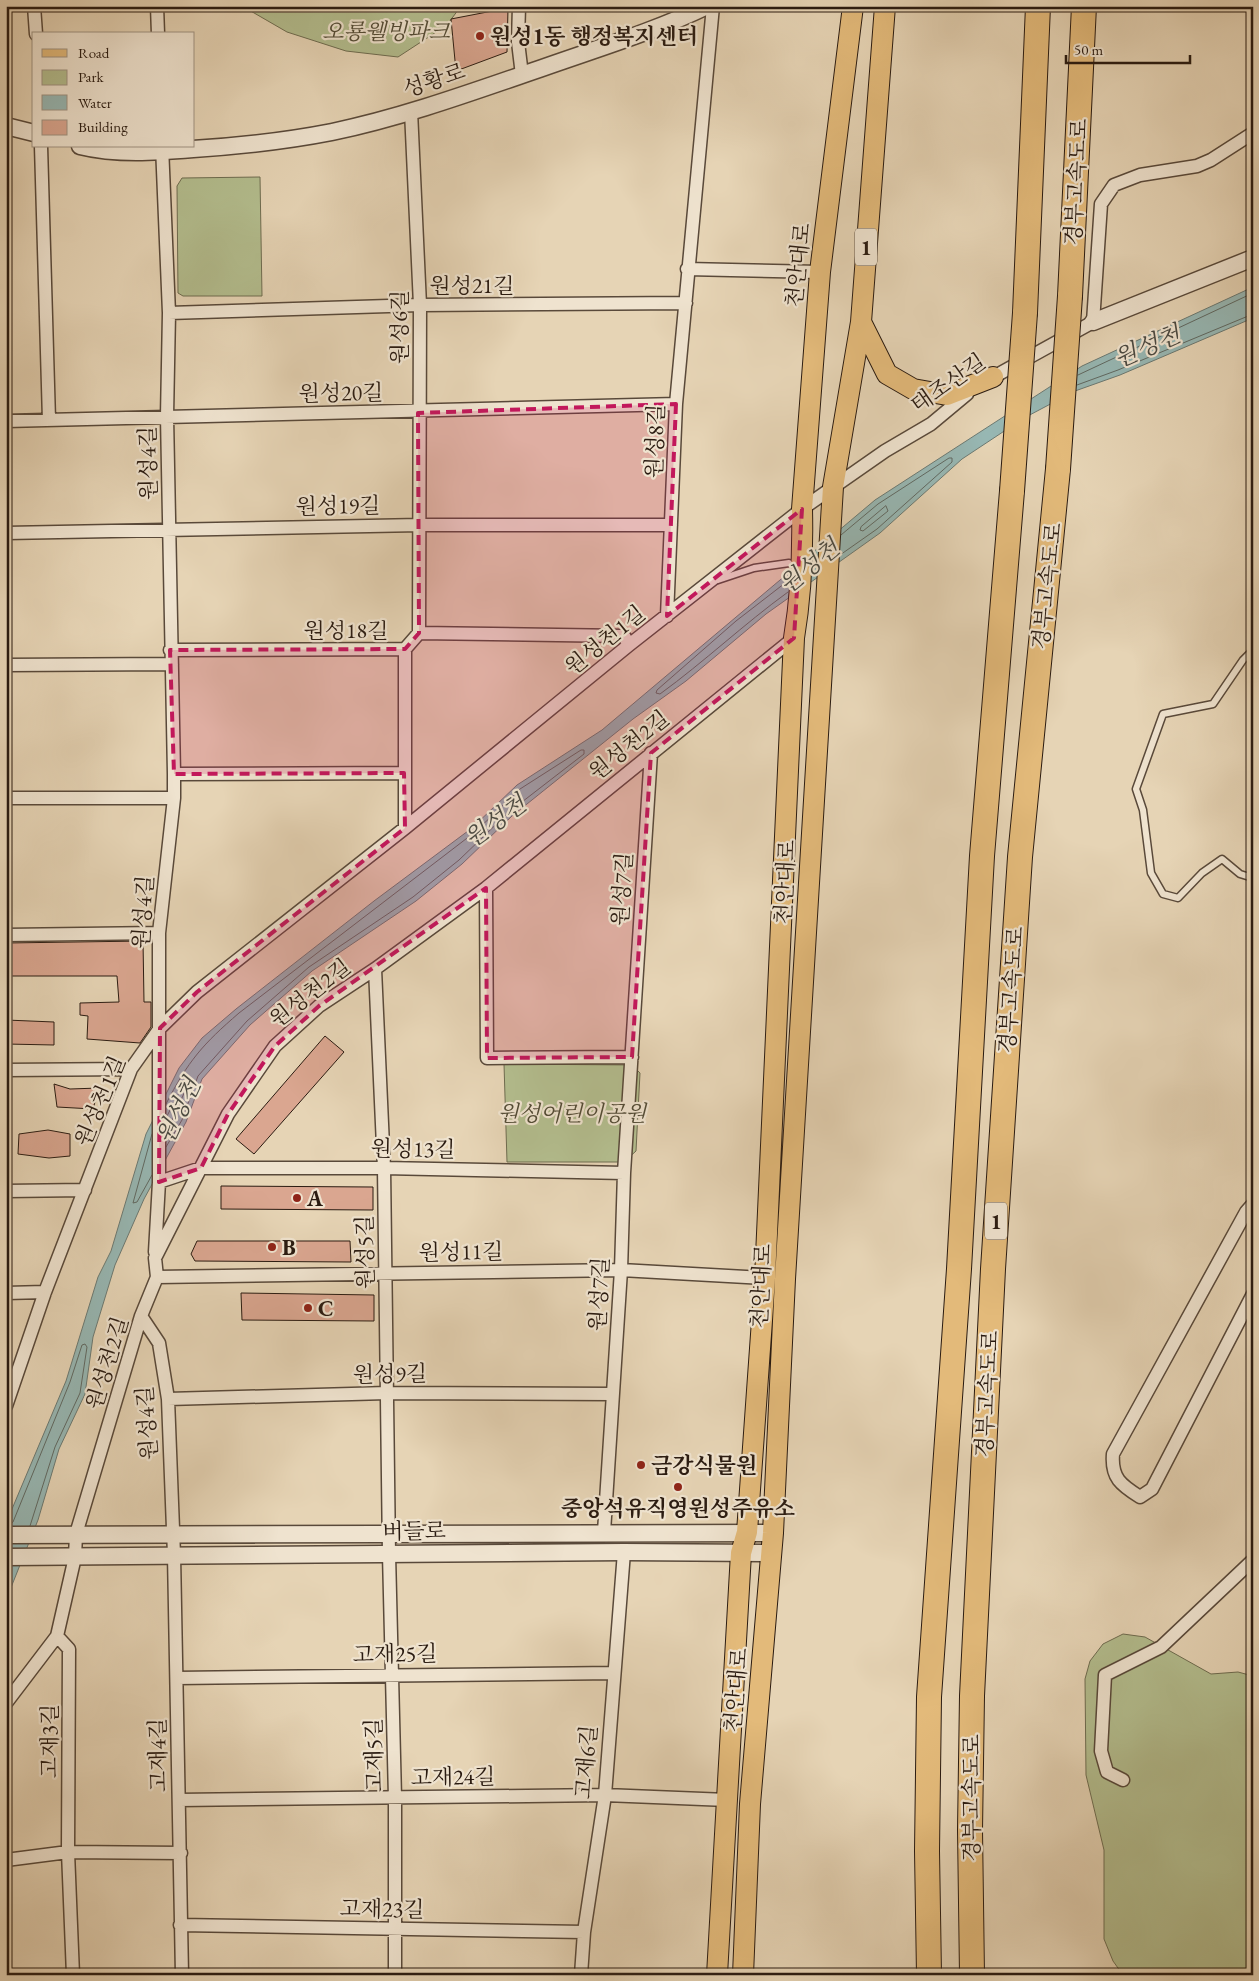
<svg xmlns="http://www.w3.org/2000/svg" width="1259" height="1981" font-family="'EB Garamond','Noto Serif KR',serif">
	<rect width="100%" height="100%" fill="#e6d4b5"/>
	<filter id="stains"><feTurbulence type="fractalNoise" baseFrequency=".004" numOctaves="4"/><feColorMatrix values="0 0 0 0 .2 0 0 0 0 .09 0 0 0 0 .02 0 0 0 .5 -.17"/></filter>
	<radialGradient id="worn" r=".72"><stop offset=".6" stop-color="#630" stop-opacity="0"/><stop offset="1" stop-color="#630" stop-opacity=".3"/></radialGradient>
	<path fill="#b3bd8e" stroke="#6e6c50" d="M242,6h219l-14,19 -49,32 -52,-6 -59,-19z
		M260,177l2,119h-79l-5,-3 -1,-107 5,-8z
		M504,1064l128,1 8,8 -4,78 -12,11h-117z
		M1123,1634l22,3 66,37 27,-2 15,4v299h-130l-10,-14 -9,-22v-89l-18,-75 -1,-96 5,-18 13,-17z"/>
	<path fill="#97b7b3" stroke="#6b7972" d="M1253,287v31l-133,57 -45,16 -51,27 -62,41 -82,74 -114,81 -80,67 -53,38 -121,97 -50,48 -46,37 -104,70 -62,54 -48,54 -16,43 -42,77 -29,66 -22,72 -8,57 -26,55 -21,71 -32,80v-72l6,-19 54,-128 32,-104 13,-26 35,-117 33,-66 23,-30 34,-29 138,-108 98,-73 45,-43 85,-55 273,-230 207,-134z"/>
	<g fill="none" stroke-linecap="round" stroke-linejoin="round">
		<path stroke="#606962" stroke-width="1" d="M1078,375l175,-82
			M1077,385l41,-15 135,-56
			M886,506l2,5 -25,20 -3,-1 1,-3z
			M840,555l37,-26 75,-67v-4h-3l-71,46 -37,31
			M788,592c-44,32 -84,70 -128,102l-4,-1 1,-3 79,-69 53,-41
			M166,1104c22,-43 37,-60 73,-91l236,-181 45,-43 61,-39h3v4l-75,58 -50,48 -46,37 -104,70 -62,54 -49,55 -16,44 -16,27
			M166,1118l15,-29 3,-1 1,3 -19,43
			M152,1134l-19,69 4,-1 15,-27
			M8,1526l5,-4 57,-140 12,-37 3,-1 2,3 -7,46 -25,54 -25,79"/>
	</g>
	<path fill="#daa690" stroke="#2a1b11" d="M508,8l-1,44 -51,19 -5,-52z
		M143,941l1,61h7v25l-11,16 -53,-4 1,-23 -8,-1v-12l39,-1 -2,-26h-111v-33z
		M6,1020l48,2v23l-48,-1z
		M325,1036l19,16 -90,102 -18,-15z
		M54,1084l16,5 29,-1 -6,21 -36,-2z
		M48,1130l22,4v22l-21,2 -31,-4 1,-20z
		M221,1186l152,1v23l-152,-1z
		M197,1241h153l1,21 -156,-1 -4,-7z
		M241,1293l133,2v26l-132,-1z"/>
	<g fill="none" stroke-linecap="round" stroke-linejoin="round">
		<g stroke="#59493a" stroke-width="9">
			<path id="service" d="M718,580l36,-12 35,-5
				M1253,650l-10,10 -30,44 -50,10 -27,75 7,21 8,63 12,21 15,4 24,-25 20,-14 18,15 13,4"/>
		</g>
		<g stroke="#59493a" stroke-width="15">
			<path id="minor" d="M34,6l2,28
				M157,6l1,28
				M519,6l-1,36 4,33
				M411,111l9,194 -1,328
				M41,146l8,274
				M687,269l133,3
				M169,313l251,-8 266,-2
				M988,380l105,-58 8,-118 13,-19 26,-10 57,-9 14,-6 42,-27
				M6,421c223,-7 447,-10 670,-17
				M6,533l414,-8h251
				M667,616l9,-212 37,-398
				M170,650l235,-1 14,-16 205,3 5,9
				M6,665l166,-1
				M174,774l230,-1
				M6,798h168
				M405,828v-179
				M486,888l1,170 145,-1
				M6,935l153,-2
				M375,969l9,199 5,386 6,244v177
				M6,1070l125,-1
				M159,1182l42,-14h183l240,5
				M6,1191l79,-1
				M1253,1204l-7,8 -133,242c-2,24 8,31 27,43l12,-8 101,-195
				M155,1252l4,-70v-249l15,-135v-24l-7,-358 2,-103 -7,-167
				M157,1277l464,-7 144,8
				M6,1293l39,-1
				M141,1316l18,27 9,56 6,156 8,420
				M168,1399l219,-6 226,1
				M6,1406l39,-114 86,-223 29,-41 37,-36 208,-164 224,-183 173,-136 83,-58 46,-27 36,-30
				M604,1532l17,-262 3,-97 27,-420
				M57,1636l12,13 -1,203 5,123
				M177,1678l437,-5
				M6,1703l51,-67 18,-79 1,-23 65,-218 16,-39 -2,-19 73,-144 47,-68 44,-40 56,-37 111,-81 308,-250
				M1123,1780l-16,-8 -6,-21 4,-76 56,-28 92,-87
				M179,1800l426,-5 122,5
				M6,1860l62,-8 113,1
				M180,1925l404,7
				M581,1975l3,-43 21,-137 19,-243"/>
		</g>
		<g stroke="#59493a" stroke-width="19">
			<path id="tertiary" d="M6,126l28,7
				M80,146c36,9 77,6 113,3 47,-3 93,-8 139,-17 72,-15 143,-41 213,-65 54,-19 110,-36 162,-61
				M1093,322l160,-64
				M6,1535l767,-2
				M6,1557l618,-5 147,1"/>
		</g>
		<g stroke="#2a1b11" stroke-width="22">
			<path id="primary" d="M861,322l26,52 26,15 34,6 46,-18
				M717,1975l24,-422 6,-21 18,-254 29,-640c7,-42 9,-87 8,-129l18,-237 33,-266
				M743,1975l7,-171 23,-271 12,-254 48,-792 28,-165 24,-316"/>
		</g>
		<g stroke="#2a1b11" stroke-width="26">
			<path id="motorway" d="M1070,296l14,-290
				M1025,313l13,-307
				M929,1975l-2,-124 2,-154 30,-428 23,-413 30,-365
				M972,1975l-2,-145 2,-134 21,-427 27,-412 38,-388"/>
		</g>
		<use href="#service" stroke="#efe3cf" stroke-width="6"/>
		<use href="#minor" stroke="#efe3cf" stroke-width="12"/>
		<use href="#tertiary" stroke="#efe3cf" stroke-width="16"/>
		<use href="#primary" stroke="#e3ba7a" stroke-width="20"/>
		<use href="#motorway" stroke="#e3ba7a" stroke-width="24"/>
		<g stroke="#2a1b11" stroke-width="26" stroke-linecap="butt">
			<path id="motorway-bridge" d="M1058,469l12,-173
				M1012,491l13,-178"/>
		</g>
		<use href="#motorway-bridge" stroke="#e3ba7a" stroke-width="24"/>
	</g>
	<path fill="#c2185b" fill-opacity="0.2" stroke="#c2185b" stroke-width="4" stroke-dasharray="10 6" stroke-linejoin="round" d="M676,404l-9,212 135,-107 -8,129 -143,115 -19,304 -145,1 -1,-170 -167,118 -44,40 -47,68 -27,54 -42,14 1,-154 37,-36 208,-164 -1,-55 -230,1 -4,-124 235,-1 14,-16 -1,-220z"/>
	<g fill="#8f2418" stroke="#efe3cf" stroke-width="2">
		<circle cx="480" cy="36" r="5"/>
		<circle cx="297" cy="1198" r="5"/>
		<circle cx="272" cy="1247" r="5"/>
		<circle cx="308" cy="1308" r="5"/>
		<circle cx="641" cy="1465" r="5"/>
		<circle cx="678" cy="1487" r="5"/>
	</g>
	<g text-anchor="middle" dominant-baseline="central" stroke-width="4.5" stroke-linejoin="round" paint-order="stroke">
		<g fill="#efe3cf" stroke="#65574a" stroke-width="1">
			<rect x="855" y="228.5" width="22" height="37" rx="4"/>
			<rect x="985" y="1202.5" width="22" height="37" rx="4"/>
		</g>
		<g font-size="21" font-weight="bold" fill="#2a1b11">
			<text x="866" y="247">1</text>
			<text x="996" y="1221">1</text>
		</g>
		<g font-size="22" font-style="italic" fill="#534c36" stroke="#efe3cf">
			<text x="386" y="31">오룡웰빙파크</text>
			<text x="572" y="1113">원성어린이공원</text>
		</g>
		<g font-size="22" font-weight="bold" fill="#2a1b11" stroke="#efe3cf" text-anchor="start">
			<text x="490" y="36">원성1동 행정복지센터</text>
			<text x="307" y="1198">A</text>
			<text x="282" y="1247">B</text>
			<text x="318" y="1308">C</text>
			<text x="651" y="1465">금강식물원</text>
			<text x="678" y="1508" text-anchor="middle">중앙석유직영원성주유소</text>
		</g>
		<g font-size="22" fill="#2a1b11" stroke="#efe3cf">
			<text transform="translate(434 80) rotate(-18)">성황로</text>
			<text transform="translate(1076 182) rotate(-87)">경부고속도로</text>
			<text transform="translate(798 265) rotate(-84)">천안대로</text>
			<text x="472" y="285">원성21길</text>
			<text transform="translate(399 327) rotate(-90)">원성6길</text>
			<text transform="translate(948 383) rotate(-35)">태조산길</text>
			<text transform="translate(341 393) rotate(-1)">원성20길</text>
			<text transform="translate(655 441) rotate(-88)">원성8길</text>
			<text transform="translate(148 463) rotate(-91)">원성4길</text>
			<text transform="translate(338 506) rotate(-1)">원성19길</text>
			<text transform="translate(1047 586) rotate(-84)">경부고속도로</text>
			<text x="346" y="630">원성18길</text>
			<text transform="translate(605 640) rotate(-39)">원성천1길</text>
			<text transform="translate(629 745) rotate(-39)">원성천2길</text>
			<text transform="translate(785 882) rotate(-87)">천안대로</text>
			<text transform="translate(622 889) rotate(-86)">원성7길</text>
			<text transform="translate(143 912) rotate(-86)">원성4길</text>
			<text transform="translate(1011 990) rotate(-86)">경부고속도로</text>
			<text transform="translate(310 993) rotate(-38)">원성천2길</text>
			<text transform="translate(100 1101) rotate(-67)">원성천1길</text>
			<text transform="translate(413 1149) rotate(1)">원성13길</text>
			<text transform="translate(365 1252) rotate(-91)">원성5길</text>
			<text transform="translate(461 1252) rotate(-1)">원성11길</text>
			<text transform="translate(761 1286) rotate(-87)">천안대로</text>
			<text transform="translate(599 1294) rotate(-87)">원성7길</text>
			<text transform="translate(107 1363) rotate(-73)">원성천2길</text>
			<text transform="translate(390 1374) rotate(-1)">원성9길</text>
			<text transform="translate(987 1394) rotate(-87)">경부고속도로</text>
			<text transform="translate(147 1423) rotate(-94)">원성4길</text>
			<text transform="translate(414 1531) rotate(-1)">버들로</text>
			<text transform="translate(395 1654) rotate(-1)">고재25길</text>
			<text transform="translate(736 1690) rotate(-85)">천안대로</text>
			<text transform="translate(49 1741) rotate(-90)">고재3길</text>
			<text transform="translate(158 1755) rotate(-91)">고재4길</text>
			<text transform="translate(374 1755) rotate(-91)">고재5길</text>
			<text transform="translate(586 1762) rotate(-85)">고재6길</text>
			<text transform="translate(453 1777) rotate(-1)">고재24길</text>
			<text transform="translate(971 1798) rotate(-90)">경부고속도로</text>
			<text transform="translate(382 1909) rotate(1)">고재23길</text>
		</g>
		<g font-size="24" font-style="italic" fill="#4b4a42" stroke="#efe3cf">
			<text transform="translate(1147 346) rotate(-23)">원성천</text>
			<text transform="translate(809 566) rotate(-39)">원성천</text>
			<text transform="translate(495 821) rotate(-36)">원성천</text>
			<text transform="translate(178 1111) rotate(-64)">원성천</text>
		</g>
	</g>
	<rect width="1259" height="1981" fill="none" stroke="#e6d4b5" stroke-width="25"/>
	<rect x="8" y="8" width="1244" height="1966" fill="none" stroke="#2a1b11" stroke-width="2.5"/>
	<rect x="12" y="12" width="1234" height="1956" fill="none" stroke="#2a1b11"/>
	<rect x="32" y="32" width="162" height="115" fill="#efe3cf" stroke="#a09383"/>
	<rect x="42" y="49" width="25" height="8" fill="#e3ba7a" stroke="#a09383"/>
	<text x="78" y="58" font-size="15" fill="#2a1b11">Road</text>
	<rect x="42" y="70" width="25" height="15" fill="#b3bd8e" stroke="#a09383"/>
	<text x="78" y="82" font-size="15" fill="#2a1b11">Park</text>
	<rect x="42" y="95" width="25" height="15" fill="#97b7b3" stroke="#a09383"/>
	<text x="78" y="108" font-size="15" fill="#2a1b11">Water</text>
	<rect x="42" y="120" width="25" height="15" fill="#daa690" stroke="#a09383"/>
	<text x="78" y="132" font-size="15" fill="#2a1b11">Building</text>
	<path d="M1066 55v8h124v-8" fill="none" stroke="#2a1b11" stroke-width="2.5"/>
	<text x="1074" y="55" font-size="15" fill="#2a1b11" stroke="#efe3cf" stroke-width="4" paint-order="stroke">50 m</text>
	<rect width="100%" height="100%" filter="url(#stains)"/>
	<rect width="100%" height="100%" fill="url(#worn)"/>
</svg>
